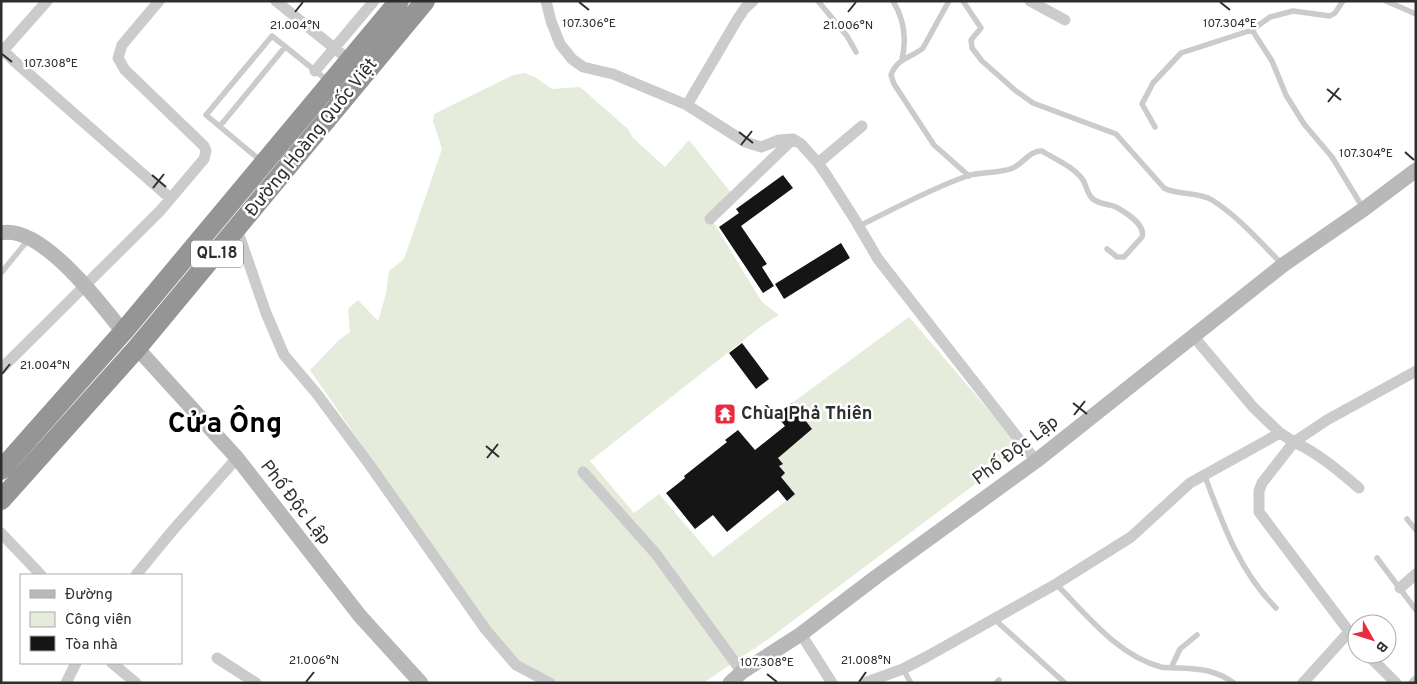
<svg xmlns="http://www.w3.org/2000/svg" width="1417" height="684" font-family="Overpass,sans-serif">
	<rect width="100%" height="100%" fill="#fff"/>
	<path fill="#e5ecdb" d="M525,73l10,4 17,12 28,-2 48,42 5,9 32,29 24,-27 43,54 -20,26 50,82 17,13 -16,10 -173,136 44,52 25,-19 54,63 82,-63 -14,-17 -2,-11 3,-3 -4,-5 34,-29 -20,-26 117,-86 113,132 -252,189 -67,45h-147l-35,-21 -22,-22 -57,-79 -132,-191 29,-30 11,-8 -2,-23 10,-9 20,21 8,-27 3,-23 15,-12 38,-110 -9,-28 1,-7 79,-39z"/>
	<path fill="#151515" d="M783,175l10,13 -52,38 26,38 -5,3 12,19 -11,7 -44,-66 20,-14 -3,-4z
		M841,243l9,15 -66,41 -9,-15z
		M742,343l27,36 -13,10 -27,-36z
		M792,403l20,26 -34,29 5,6 -4,2 6,7 -4,4 14,17 -8,7 -9,-11 -51,42 -14,-17 -18,14 -29,-36 19,-15 -1,-2 43,-34 -2,-2 13,-10 17,20 30,-24 -9,-11z"/>
	<g fill="none" stroke-linecap="round" stroke-linejoin="round">
		<path stroke="#cbcbcb" stroke-width="5.5" d="M818,1l29,35 9,16
			M893,1c11,18 14,37 9,58
			M949,1l-26,47c-13,11 -25,9 -32,27l3,9 40,61 35,31
			M963,1l18,27 -10,12 1,8 10,13 34,30 17,12 83,31 48,54c15,8 33,3 48,12 27,17 49,43 71,65
			M1386,1l30,13
			M1252,30l20,31 14,34 18,29 28,33 31,51
			M220,126l65,-79
			M1155,127l-13,-23 11,-21 28,-30 71,-23 18,-13 23,-6 37,5 5,-3 8,-12
			M261,161l-55,-46 66,-79 56,45
			M859,226c35,-17 71,-37 108,-50 15,-5 32,-2 46,-8 9,-4 18,-18 29,-17 13,8 32,16 41,29 3,5 4,12 8,17 6,8 17,6 25,10 9,5 30,18 26,30l-18,20h-7l-10,-8
			M1,273l27,-33
			M1204,474c18,48 35,97 72,134
			M1407,519l9,11
			M1377,558l39,52
			M1056,584c31,31 61,71 105,83 6,1 13,1 19,1 22,1 35,2 54,15
			M993,618l72,65
			M1171,668l9,-19 17,-14
			M903,669l8,14
			M996,683l3,-3"/>
		<path stroke="#cbcbcb" stroke-width="11" d="M276,1l73,59
			M546,1l5,20 9,23 12,15 11,8 30,7 74,31 58,37 16,5 18,-7 14,-1 8,5 17,19 9,13 27,42 24,41 158,202
			M1030,1l35,19
			M1,48l12,12 157,138
			M1,53l46,-52
			M315,71l59,-70
			M687,105l50,-85 8,-12 8,-7
			M818,163l44,-37
			M710,219l83,-80
			M237,229l29,84 18,42 33,39 52,70 117,166 30,35 34,18
			M1194,337l59,70 27,26 14,9 -32,41 -3,8v21l98,130
			M1,369l159,-158 44,-52 2,-8 -2,-5 -79,-76 -7,-12 4,-13 37,-44
			M1294,442l33,-22 89,-49
			M1294,442c24,11 45,29 65,46
			M583,472l73,82 86,118
			M1,533l40,42
			M136,575l37,-45 64,-72
			M1400,588l16,-14
			M801,634l31,49
			M1367,654l29,29
			M217,658l39,25
			M112,663l24,20
			M66,683l10,-20
			M864,683l39,-14 25,-13 128,-72 75,-47 59,-54 90,-50
			M1303,683l46,-51
			M1414,683l2,-2"/>
		<path stroke="#b8b8b8" stroke-width="15" d="M1,233c40,-9 100,71 122,99
			M137,348l100,110 123,158 61,67
			M730,683l12,-11 59,-38 75,-57 160,-116 247,-196 81,-56 52,-39"/>
		<path stroke="#959595" stroke-width="20" d="M1,470l122,-138 276,-331
			M1,500l136,-152 288,-347"/>
	</g>
	<path fill="none" stroke="#2e2e2e" stroke-width="2" d="M579,2l10,8M1220,2l10,8M295,12l8,-10M848,12l8,-10M2,54l10,8M1327,89l14,11M1328,102l11,-14M739,132l14,11M741,145l11,-14M1405,152l9,8M152,175l14,12M153,188l11,-14M2,374l8,-10M1073,403l14,11M1074,415l11,-14M486,446l13,11M487,458l11,-14M767,674l10,8M306,682l8,-10M859,682l7,-10"/>
	<defs>
		<g id="temple-square" transform="scale(1.125)"><rect x="-9" y="-9" width="18" height="18" rx="4" fill="#ea2c41" stroke="#fff"/><path d="M0-6L5-2H3V0L6.5 2.5H4V6H1.5V3h-3V6H-4V2.5H-6.5L-3 0V-2H-5Z" fill="#fff"/></g>
	</defs>
	<g fill-rule="evenodd">
		<use href="#temple-square" x="725" y="414"/>
	</g>
	<g text-anchor="middle" dominant-baseline="central" stroke-width="5" stroke-linejoin="round" paint-order="stroke">
		<rect fill="#fff" stroke="#6d6d6d" stroke-width="1" x="191" y="240.5" width="52" height="27" rx="4"/>
		<g font-size="16" font-weight="bold" fill="#2e2e2e">
			<text x="217" y="254">QL.18</text>
		</g>
		<g font-size="18" fill="#2e2e2e" stroke="#fff">
			<text transform="translate(312 138) rotate(-51)">Đường Hoàng Quốc Việt</text>
			<text transform="translate(1016 451) rotate(-37)">Phố Độc Lập</text>
			<text transform="translate(295 503) rotate(52)">Phố Độc Lập</text>
		</g>
		<g font-size="18" font-weight="bold" fill="#2e2e2e" stroke="#fff" text-anchor="start">
			<text x="741" y="414">Chùa Phả Thiên</text>
		</g>
		<g font-size="28" font-weight="bold" fill="#000" stroke="#fff">
			<text x="225" y="425">Cửa Ông</text>
		</g>
	</g>
	<g font-size="12" text-anchor="middle" fill="#2e2e2e" stroke="#fff" stroke-width="5" stroke-linejoin="round" paint-order="stroke">
		<text x="1230" y="27">107.304°E</text>
		<text x="589" y="27">107.306°E</text>
		<text x="295" y="29">21.004°N</text>
		<text x="848" y="29">21.006°N</text>
		<text x="51" y="67">107.308°E</text>
		<text x="1366" y="157">107.304°E</text>
		<text x="45" y="369">21.004°N</text>
		<text x="314" y="664">21.006°N</text>
		<text x="866" y="664">21.008°N</text>
		<text x="767" y="666">107.308°E</text>
	</g>
	<rect width="1417" height="684" fill="none" stroke="#2e2e2e" stroke-width="5"/>
	<rect x="20" y="574" width="162" height="90" fill="#ffffff" stroke="#ababab"/>
	<rect x="30" y="590" width="25" height="8" fill="#b8b8b8" stroke="#ababab"/>
	<text x="65" y="599" font-size="15" fill="#2e2e2e">Đường</text>
	<rect x="30" y="612" width="25" height="15" fill="#e5ecdb" stroke="#ababab"/>
	<text x="65" y="624" font-size="15" fill="#2e2e2e">Công viên</text>
	<rect x="30" y="636" width="25" height="15" fill="#151515" stroke="#ababab"/>
	<text x="65" y="649" font-size="15" fill="#2e2e2e">Tòa nhà</text>
	<g transform="translate(1372 639) rotate(129)"><circle r="24" fill="#ffffff" stroke="#ababab"/>
	<path d="M0-4L9 19L0 12L-9 19Z" fill="#ea2c41"/>
	<text y="-8" font-size="14" font-weight="bold" text-anchor="middle" fill="#2e2e2e">B</text>
	</g>
</svg>
